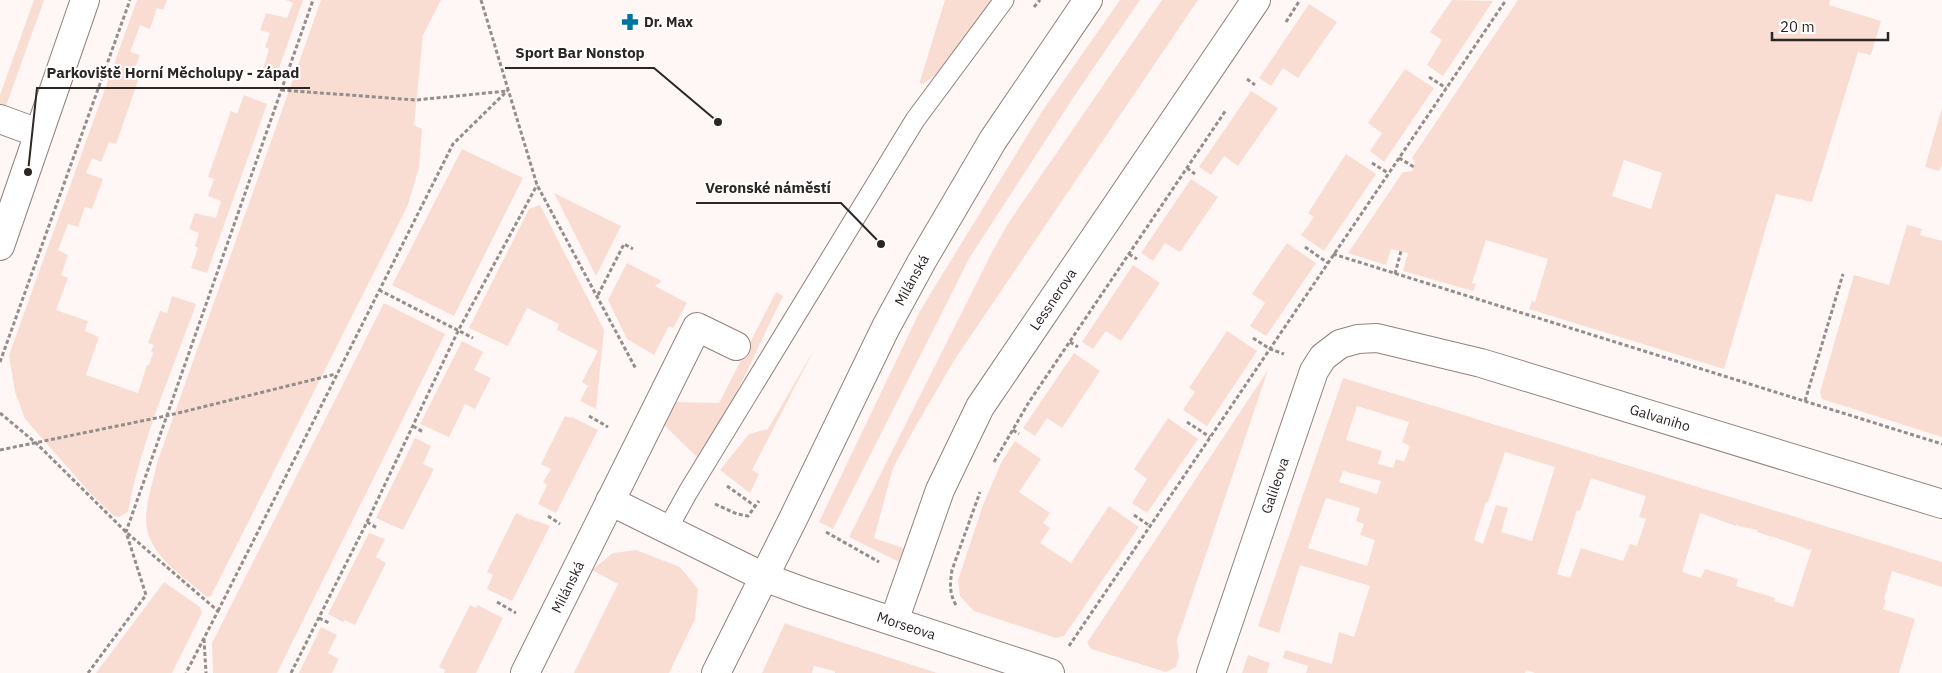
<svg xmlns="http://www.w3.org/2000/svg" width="1942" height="673" font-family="'IBM Plex Sans',sans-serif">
	<rect width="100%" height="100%" fill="#fef7f5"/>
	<path fill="#f9ddd3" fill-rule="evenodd" d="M34,0h10l-44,123v-28z
		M137,0h30l-4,10 -6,-2 -7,21 -10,-4 -10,27 10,3 -8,21 7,2 -23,66 -7,-2 -8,20 -9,-4 -6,15 17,6 -11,30 -7,-2 -7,20 -10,-3 -10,26 10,5 -7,20 7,3 -12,32 32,11 -3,10 14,6 -13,38 52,18 9,-28h2l4,-12 -2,-2 3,-6 -6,-2 12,-32 7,2 5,-17 24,8c-24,68 -55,137 -68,208l-9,5 -5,-1 -23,-22 -66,-75 -10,-27 -6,-37z
		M286,0h17l-26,74 -14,-5 6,-20 -4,-2 5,-14 -10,-3 6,-17 21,5 6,-15z
		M321,0h120l-18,35 -9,90 8,4 -3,39 -12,39 -196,389 -4,1c-23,-20 -61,-43 -61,-77 0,-19 7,-38 11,-57z
		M945,0h48l-56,74 -16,11 -1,-4z
		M1120,0h20l-65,95 -105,162 -137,272 -14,-7 101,-211 123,-201z
		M1162,0h36l-243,359 -41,70 -21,39 -19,70 32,11 -7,13 -50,-25 144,-287 16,-28z
		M1452,0l41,1 -50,75 -16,-11 15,-25 -12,-8z
		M1518,0h312l-1,5 52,16 -10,34 -13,-3 -46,150 -36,-8 -52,175 -195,-60 3,-8 3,1 13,-43 -62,-19 -14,43 4,1 -3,7 -70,-20 5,-18 -17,-4 -5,16 -38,-12 55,-81 9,-1 3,-9 -3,-4zM1624,160l38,13 -11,36 -39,-13z
		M1309,4l28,18 -39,56 -15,-10 -12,18 -12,-8z
		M1405,69l29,19 -50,74 -14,-11 12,-18 -14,-10z
		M1251,91l27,17 -40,58 -14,-10 -13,19 -12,-8z
		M244,95l23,9 -60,169 -16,-5 7,-20 -3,-2 4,-13 -10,-4 6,-16 21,5 5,-17 -13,-5 6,-17 -6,-2 23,-66 6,3z
		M1942,108v57l-3,6 -14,-4z
		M462,149l61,29 -69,138 -62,-31z
		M1346,154l30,20 -52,77 -23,-16 13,-18 -6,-4z
		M1191,179l27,18 -38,55 -15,-9 -12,18 -12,-8z
		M554,193l67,33 -25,50z
		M540,205l64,125 -8,79 -16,-8 8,-15 -6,-4 16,-31 -41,-21 2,-6 -32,-16 -19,38 -39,-18 60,-119z
		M1907,225l15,4 -2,6 22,6v196l-120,-38 -2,-7 34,-117 35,10z
		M1287,243l29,20 -50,73 -16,-10 15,-23 -13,-9z
		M627,263l35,18 -7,5 32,17 -14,25 -4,-2 -15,29 -27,-16 -19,-39z
		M1133,265l27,18 -39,58 -15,-10 -13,18 -11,-7z
		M776,292l7,4c-27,53 -50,113 -86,161l-33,-32 11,-23 44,1z
		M384,303l61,31 -168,339h-64l-1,-30z
		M1227,331l30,20 -50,75 -24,-16 12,-18 -6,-4z
		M462,341l21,11 -9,18 17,8 -16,31 -10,-5 -16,33 -29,-13z
		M815,348l-63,122 7,4 -9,19 -30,-23 29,-36 19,-5z
		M1074,353l26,18 -38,57 -15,-10 -12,18 -12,-8z
		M1268,370l-91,270 2,16 -3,11 -10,5 -75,-23 -4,-7 2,-2z
		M1343,378l599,184v25l-50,-16 -8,28 2,1 -3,9 32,10 -16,54h-364l-9,-3 -1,3h-219l2,-7 -25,-8 2,-8 47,14 7,-32 15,5 16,-51 -70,-21 -21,68 -21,-7zM1357,406l52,16 -7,20 8,4 -6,16 -8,-3 -3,9 -15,-4 4,-13 -36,-11zM1505,452l50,15 -23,74 -31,-9 7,-24 -12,-3 -13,39 -9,-4 12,-38h2zM1343,471l38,10 -4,13 -38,-12zM1591,478l55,18 -7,21 7,2 -9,27 -7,-2 -7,17 -42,-13 -11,30 -13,-4 20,-64 3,1zM1326,498l34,10 -4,13 8,3 -4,11 15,5 -8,26 -59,-18zM1700,513l36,13 1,-2 1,2 20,4 -1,2 15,5 1,-1 1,1 36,13 2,-2 -19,59 -19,-6 1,-3 -39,-12 2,-7 -33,-10 -4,9 -19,-6z
		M565,416l6,2 1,-1 26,13 -42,83 -18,-9 9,-19 -4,-3 8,-13 -10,-5z
		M1168,418l30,21 -51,74 -15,-10 15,-24 -13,-10z
		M415,438l16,8 -8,18 11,5 -31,61 -27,-12z
		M1015,441l26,18 -22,33 31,21 -7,10 7,5 -10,15 31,20 38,-57 30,21 -75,109 -8,2 -82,-27 -14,-15 -2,-16 25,-75 18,-42z
		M516,513l14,7 1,-1 19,7 -38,75 -25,-12 6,-14 -6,-3z
		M369,533l16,6 -9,18 10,6 -31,62 -10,-5 -2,2 -15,-8z
		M636,550l44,17 18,22 -3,30 -26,54h-95l44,-89 -26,-14 21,-17z
		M164,582l36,25 2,6 -30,60h-76z
		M470,605l6,3 1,-3 26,13 -27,55h-32l1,-3 -6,-3z
		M785,623l4,2 148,48h-102v-2l-21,-5 -2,7h-50z
		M321,627l16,8 -9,18 11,6 -7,14h-33z
		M1248,655l22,8 -3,10h-25z"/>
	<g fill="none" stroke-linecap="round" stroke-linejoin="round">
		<g stroke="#91827d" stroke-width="21">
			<path id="lane" d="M667,530l21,-38 227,-372 89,-120"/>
		</g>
		<g stroke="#91827d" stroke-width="30">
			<g id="street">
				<path d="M0,119l38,14"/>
				<path d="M0,246l85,-246"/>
				<path id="s1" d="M610,501l154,76 43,16 243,80"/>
				<path id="s2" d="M894,621l46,-131 40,-83 276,-407"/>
				<path id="s3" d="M525,673l172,-346 39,19"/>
				<path id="s4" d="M1211,673l103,-302 9,-14 17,-13 18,-5 19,-1 104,25 461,141"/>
			</g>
		</g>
		<g stroke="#91827d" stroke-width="30">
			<g id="secondary">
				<path id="s5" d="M716,673l78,-156 92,-190 36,-66 71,-121 95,-140"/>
			</g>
		</g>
		<path stroke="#938d8b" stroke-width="3" stroke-dasharray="4 2.5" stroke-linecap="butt" d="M481,0l56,185 99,184
			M1034,7l6,-7
			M1286,22l14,-22
			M1429,77l17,11
			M1247,79l8,6
			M281,90l135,10 91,-9
			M1399,158l15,9
			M1372,163l16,10
			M1187,168l8,6
			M1305,247l23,16
			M1129,254l8,5
			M1333,254l609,190
			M1395,274l6,-23
			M379,290l94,48
			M598,295l26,-51 9,5
			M1253,338l17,11 14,5
			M1070,342l8,5
			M0,362l130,-362
			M1805,401l38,-127
			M0,413l36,30 90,89 92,79 -32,62
			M589,416l19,11
			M1187,422l23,15
			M413,426l10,6
			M1013,430l6,4
			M0,450l166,-34 170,-42
			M994,462l35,-60 197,-292
			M727,486l28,20
			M715,504l22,10 11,2 11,-15
			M1134,515l16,11
			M548,516l12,8
			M367,522l10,6
			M826,532l53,30
			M497,602l19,11
			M956,605c-7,-12 -6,-22 -4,-35l28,-78
			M218,611l235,-467 55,-54
			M319,618l10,5
			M204,639l2,34
			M1069,646l437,-646
			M88,673l58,-78 -20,-63 187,-532
			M291,673l76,-151 91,-191 79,-146"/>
		<use href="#lane" stroke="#fff" stroke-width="19"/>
		<use href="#street" stroke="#fff" stroke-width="28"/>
		<use href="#secondary" stroke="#fff" stroke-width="28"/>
	</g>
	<defs>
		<g id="pharmacy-bare" transform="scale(1.35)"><path d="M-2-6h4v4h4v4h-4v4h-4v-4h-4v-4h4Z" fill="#00769f" stroke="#fff" stroke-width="2.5" paint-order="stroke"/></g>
	</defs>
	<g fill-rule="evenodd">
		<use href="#pharmacy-bare" x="630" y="22"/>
	</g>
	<g text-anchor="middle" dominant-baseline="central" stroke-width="4" stroke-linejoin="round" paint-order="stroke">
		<g font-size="14" font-weight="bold" fill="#2c2624" stroke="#fff" text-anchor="start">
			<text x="644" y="22">Dr. Max</text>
		</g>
		<g font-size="14" fill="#2c2624" stroke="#fff">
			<text stroke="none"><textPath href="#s5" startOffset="439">Milánská</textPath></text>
			<text stroke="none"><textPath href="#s2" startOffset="361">Lessnerova</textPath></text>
			<text stroke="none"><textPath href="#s4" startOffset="689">Galvaniho</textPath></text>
			<text stroke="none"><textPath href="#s4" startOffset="198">Galileova</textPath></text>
			<text stroke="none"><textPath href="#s3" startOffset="96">Milánská</textPath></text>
			<text stroke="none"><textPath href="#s1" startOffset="322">Morseova</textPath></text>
		</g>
	</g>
	<path fill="none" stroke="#2c2624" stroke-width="2" d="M718 122L654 68H505M28 172L37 88H310M881 244L841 203H696"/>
	<g fill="#2c2624" stroke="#fff" stroke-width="2">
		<circle cx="718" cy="122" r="5"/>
		<circle cx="28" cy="172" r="5"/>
		<circle cx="881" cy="244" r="5"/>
	</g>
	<g font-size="15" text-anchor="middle" font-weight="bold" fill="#2c2624" stroke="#fff" stroke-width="4" stroke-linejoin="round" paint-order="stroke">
		<text x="580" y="58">Sport Bar Nonstop</text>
		<text x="173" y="78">Parkoviště Horní Měcholupy - západ</text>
		<text x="768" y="193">Veronské náměstí</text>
	</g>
	<path d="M1772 32v8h116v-8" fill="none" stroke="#2c2624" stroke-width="2.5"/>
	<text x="1780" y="32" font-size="15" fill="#2c2624" stroke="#ffffff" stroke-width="4" paint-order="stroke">20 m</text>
</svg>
